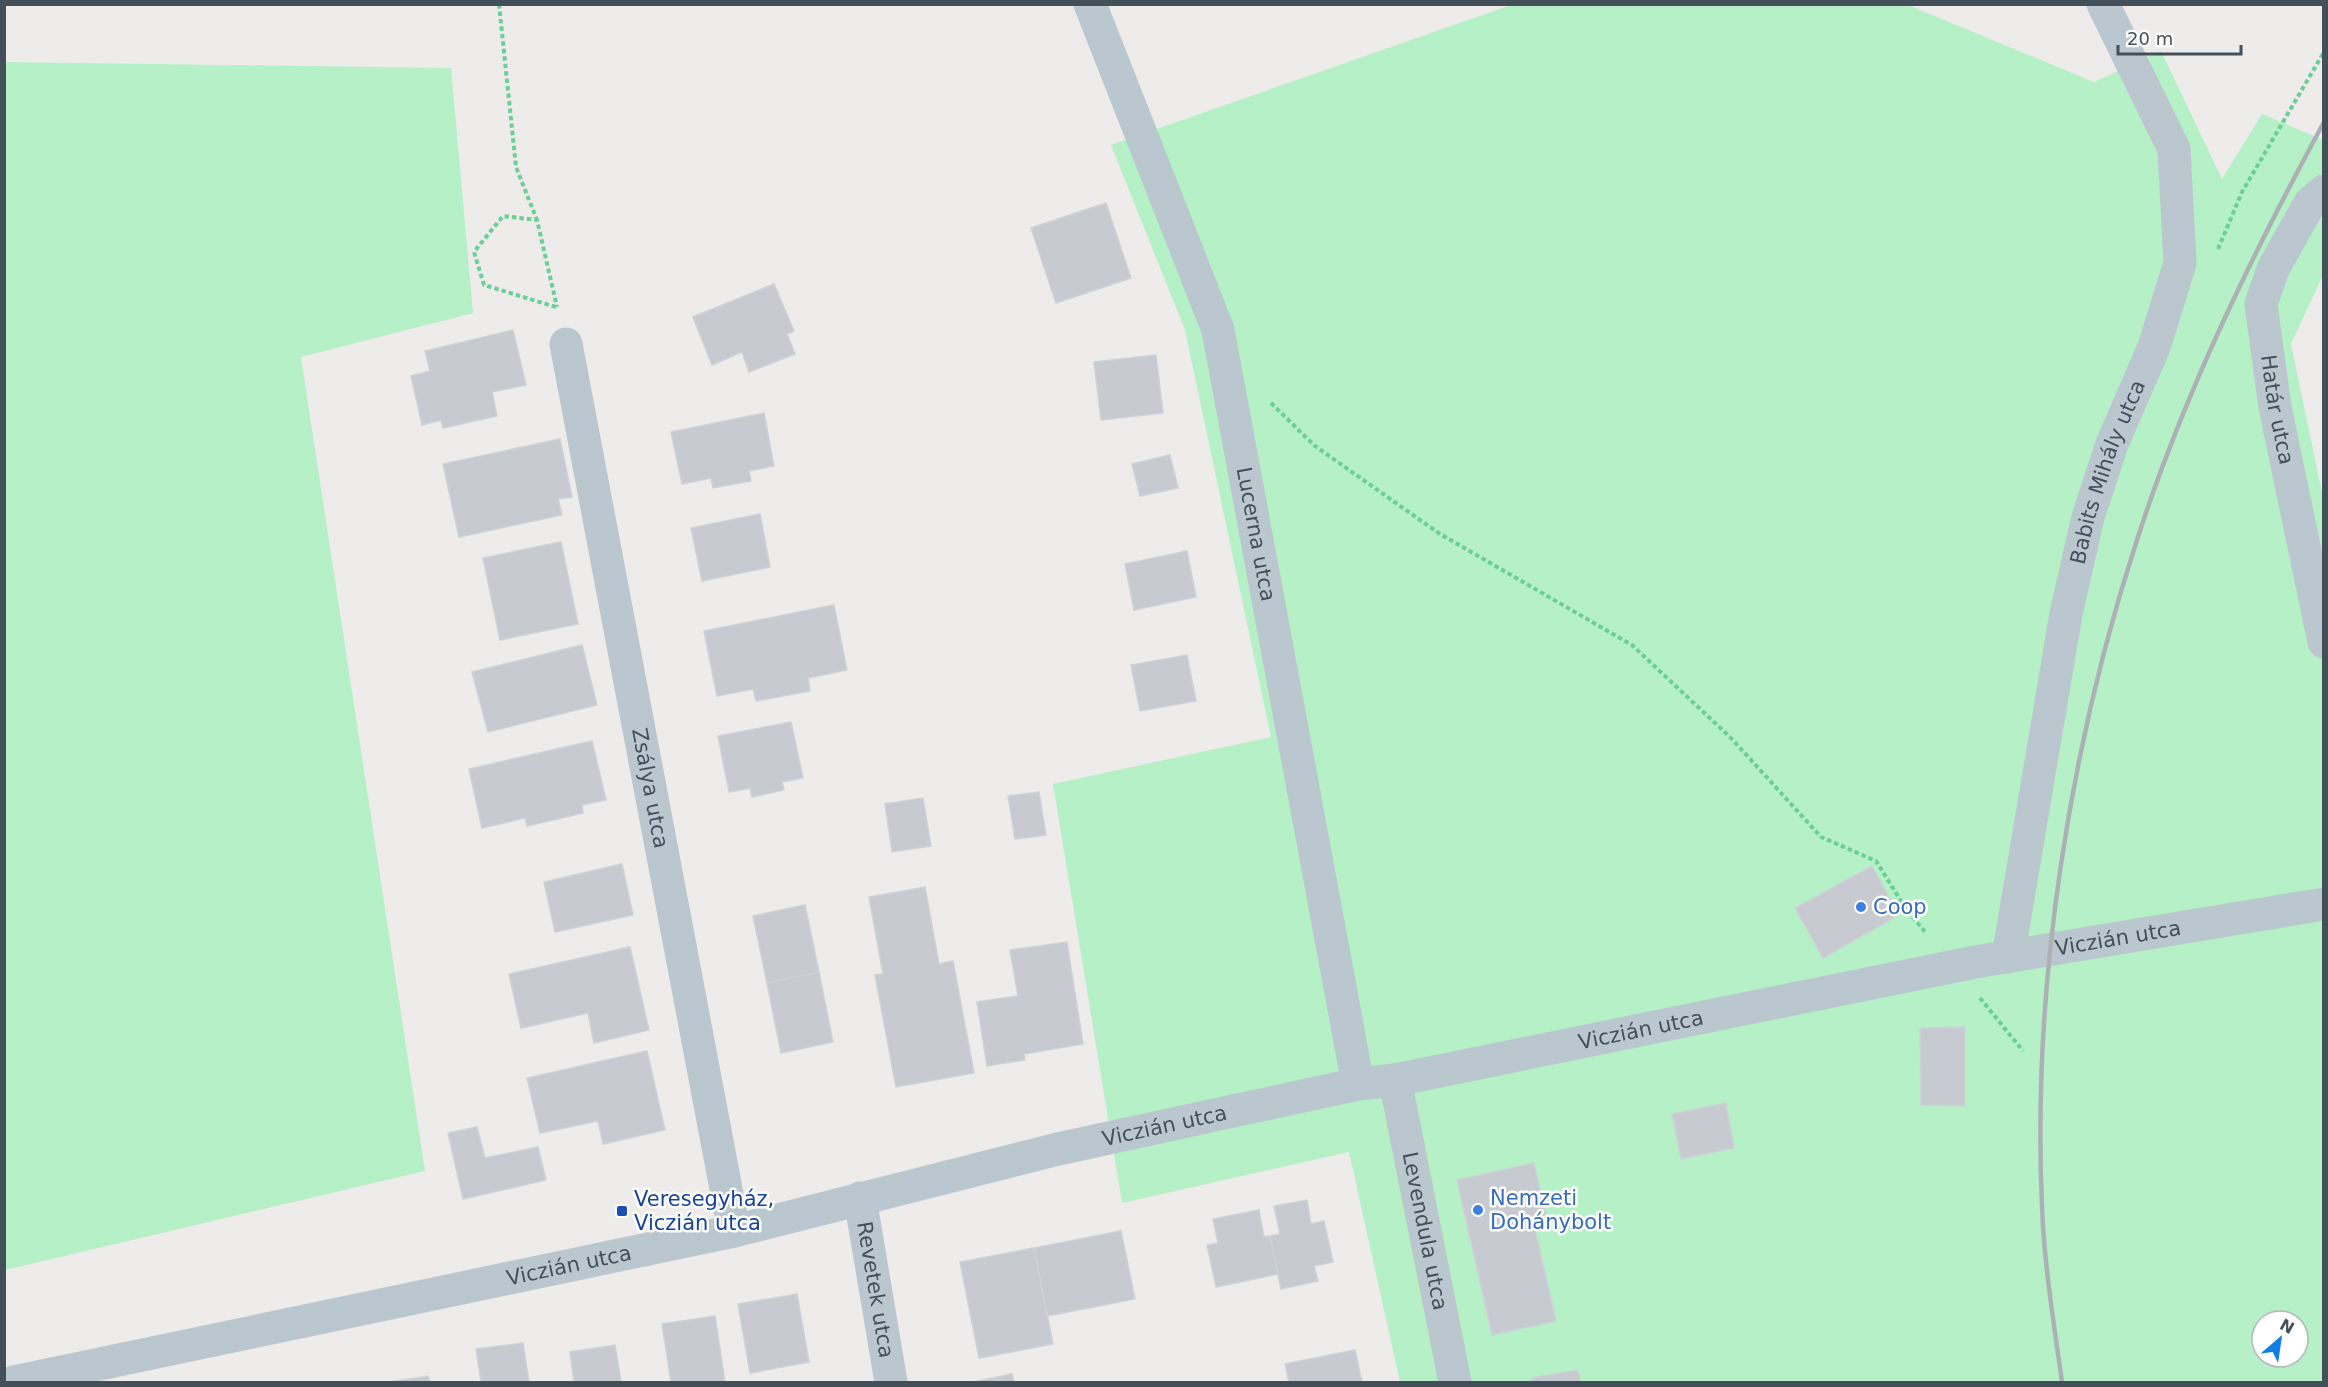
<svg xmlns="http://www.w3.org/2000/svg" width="2328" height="1387" font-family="'DejaVu Sans',sans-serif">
	<rect width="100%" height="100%" fill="#eeebeb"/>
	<path fill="#b5f0c7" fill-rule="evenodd" d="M1514,4l394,1 186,77 67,-31 61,128 40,-65 61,26v135l-32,69 33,158 -1,880h-923l-51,-230 -227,51 -69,-419 218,-47 -86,-407 -74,-185zM2262,1321h36v36h-36z
		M4,62l447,6 22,245 -172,44 124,814 -420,99z"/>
	<path fill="#c7cad1" stroke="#ced2d7" stroke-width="1.5" d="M1106,203l25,75 -75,25 -25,-75z
		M774,284l20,47 -7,3 8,20 -46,18 -7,-20 -30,13 -19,-48z
		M513,330l13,55 -34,7 5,24 -54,12 -2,-8 -19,5 -11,-49 19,-5 -5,-20z
		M1156,355l7,58 -62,7 -7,-58z
		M764,413l10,53 -25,5 2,10 -38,7 -2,-10 -29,6 -11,-52z
		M560,439l12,58 -14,2 4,16 -103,22 -16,-73z
		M1170,455l8,33 -38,8 -8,-32z
		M760,514l10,53 -68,14 -11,-53z
		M561,542l17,82 -78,16 -17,-82z
		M1187,551l9,46 -62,13 -9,-46z
		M834,605l13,65 -39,8 2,13 -54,10 -3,-12 -36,7 -13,-65z
		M582,645l15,60 -109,27 -16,-60z
		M1187,655l9,46 -56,10 -9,-46z
		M791,722l12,56 -21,4 2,8 -32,7 -2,-9 -21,4 -11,-56z
		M592,741l14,59 -24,5 1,8 -56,13 -2,-8 -43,10 -13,-59z
		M1039,792l7,43 -31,4 -7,-43z
		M923,798l8,48 -39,6 -7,-48z
		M622,864l11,51 -78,17 -11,-50z
		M1872,866l27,49 -76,43 -28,-50z
		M925,887l14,77 14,-3 21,112 -78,14 -21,-112 8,-1 -14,-77z
		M805,905l14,67 -52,11 -14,-67z
		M1067,942l16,102 -59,10 1,6 -38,6 -10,-64 41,-6 -8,-46z
		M630,947l19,83 -55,13 -6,-30 -67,15 -12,-54z
		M819,972l14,70 -52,11 -14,-70z
		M1965,1027v79l-44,-1 -1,-77z
		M647,1051l18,79 -62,14 -5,-23 -58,12 -13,-55z
		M1726,1103l8,45 -53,11 -9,-45z
		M477,1127l8,31 53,-11 8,33 -83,19 -15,-66z
		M1534,1163l13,55 -14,3 23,100 -64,14 -35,-155z
		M1307,1200l4,24 13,-3 9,41 -19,4 4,15 -37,8 -11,-53 10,-2 -6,-28z
		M1259,1210l5,27 6,-1 8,38 -62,13 -9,-42 11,-2 -5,-24z
		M1121,1231l14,68 -88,17 -13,-68z
		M1034,1248l19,96 -74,14 -19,-96z
		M797,1294l12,68 -59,11 -12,-69z
		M715,1316l10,66h-54l-9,-58z
		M523,1343l6,39h-48l-5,-33z
		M615,1345l6,37h-47l-4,-30z
		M1355,1350l7,32h-73l-4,-18z
		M1578,1370l2,12h-48l-1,-4z
		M1012,1374l2,8h-41z
		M428,1376l2,6h-41z"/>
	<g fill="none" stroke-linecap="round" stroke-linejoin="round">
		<path stroke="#6ccf96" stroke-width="4" stroke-dasharray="4.5 3" stroke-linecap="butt" d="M499,4l17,163 21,53
			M2218,249l24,-57 82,-140
			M556,307l-72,-22 -10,-33 29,-36 34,4 20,87
			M1271,403l44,43 125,88 192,111 99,93 90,99 55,24 30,48 19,23
			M1980,998l43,53"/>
		<g stroke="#bbc7cf" stroke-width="33">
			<path id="s1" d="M1090,4l128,326 140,754"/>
			<path id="s2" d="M2324,191l-14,12 -37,66 -12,35 14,103 49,235"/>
			<path id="s3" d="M566,344l168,887"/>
			<path id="s4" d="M2008,957l58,-343 22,-97 24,-73 42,-97 26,-84 -6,-114 -71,-145"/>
			<path id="s5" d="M1395,1080l60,302"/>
			<path id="s6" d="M860,1198l31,184"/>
			<path id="s7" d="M14,1382l720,-151 324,-82 300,-65 37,-4 580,-118 349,-58"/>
		</g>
		<path stroke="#adb1b6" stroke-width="4.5" d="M2062,1382c-8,-58 -18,-118 -20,-176 -10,-217 27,-457 94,-663 47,-147 115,-286 188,-421"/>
	</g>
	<g fill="#3f7fe0" stroke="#fff" stroke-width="2">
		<circle cx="1861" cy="907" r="6"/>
		<circle cx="1478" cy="1210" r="6"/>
	</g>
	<rect fill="#1a4fb4" stroke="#fff" stroke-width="2" x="616" y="1205" width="12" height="12" rx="3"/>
	<g text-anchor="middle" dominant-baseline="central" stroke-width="5" stroke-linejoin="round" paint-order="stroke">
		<g font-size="21" fill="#435059" stroke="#fff">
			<text stroke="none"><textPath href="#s2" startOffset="238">Határ utca</textPath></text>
			<text stroke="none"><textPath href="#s4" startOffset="496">Babits Mihály utca</textPath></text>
			<text stroke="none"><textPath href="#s1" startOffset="558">Lucerna utca</textPath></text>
			<text stroke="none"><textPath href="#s3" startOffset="452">Zsálya utca</textPath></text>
			<text stroke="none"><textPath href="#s7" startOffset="2151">Viczián utca</textPath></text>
			<text stroke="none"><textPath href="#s7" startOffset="1665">Viczián utca</textPath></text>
			<text stroke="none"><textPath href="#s7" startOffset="1179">Viczián utca</textPath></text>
			<text stroke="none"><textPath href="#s5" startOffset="154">Levendula utca</textPath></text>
			<text stroke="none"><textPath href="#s7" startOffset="567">Viczián utca</textPath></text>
			<text stroke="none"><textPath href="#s6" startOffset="93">Revetek utca</textPath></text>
		</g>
		<g font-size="21" fill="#366cbe" stroke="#fff" text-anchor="start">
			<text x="1873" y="907">Coop</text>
			<text x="1490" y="1198">Nemzeti<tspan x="1490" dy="24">Dohánybolt</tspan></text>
		</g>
		<g font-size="21" fill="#164399" stroke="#fff" text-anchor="start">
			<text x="634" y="1199">Veresegyház,<tspan x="634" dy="24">Viczián utca</tspan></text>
		</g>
	</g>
	<rect width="2328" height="1387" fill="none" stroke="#435059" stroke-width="12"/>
	<g transform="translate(2280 1339) rotate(29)"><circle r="28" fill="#ffffff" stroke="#b4b9bd" stroke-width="1.5"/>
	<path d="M0-4.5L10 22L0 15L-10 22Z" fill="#107de3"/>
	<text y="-9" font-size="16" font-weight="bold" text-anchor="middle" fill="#435059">N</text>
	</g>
	<path d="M2118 45v9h123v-9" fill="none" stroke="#435059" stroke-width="3"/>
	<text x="2127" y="45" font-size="18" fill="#435059" stroke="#ffffff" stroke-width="4.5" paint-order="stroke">20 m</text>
</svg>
